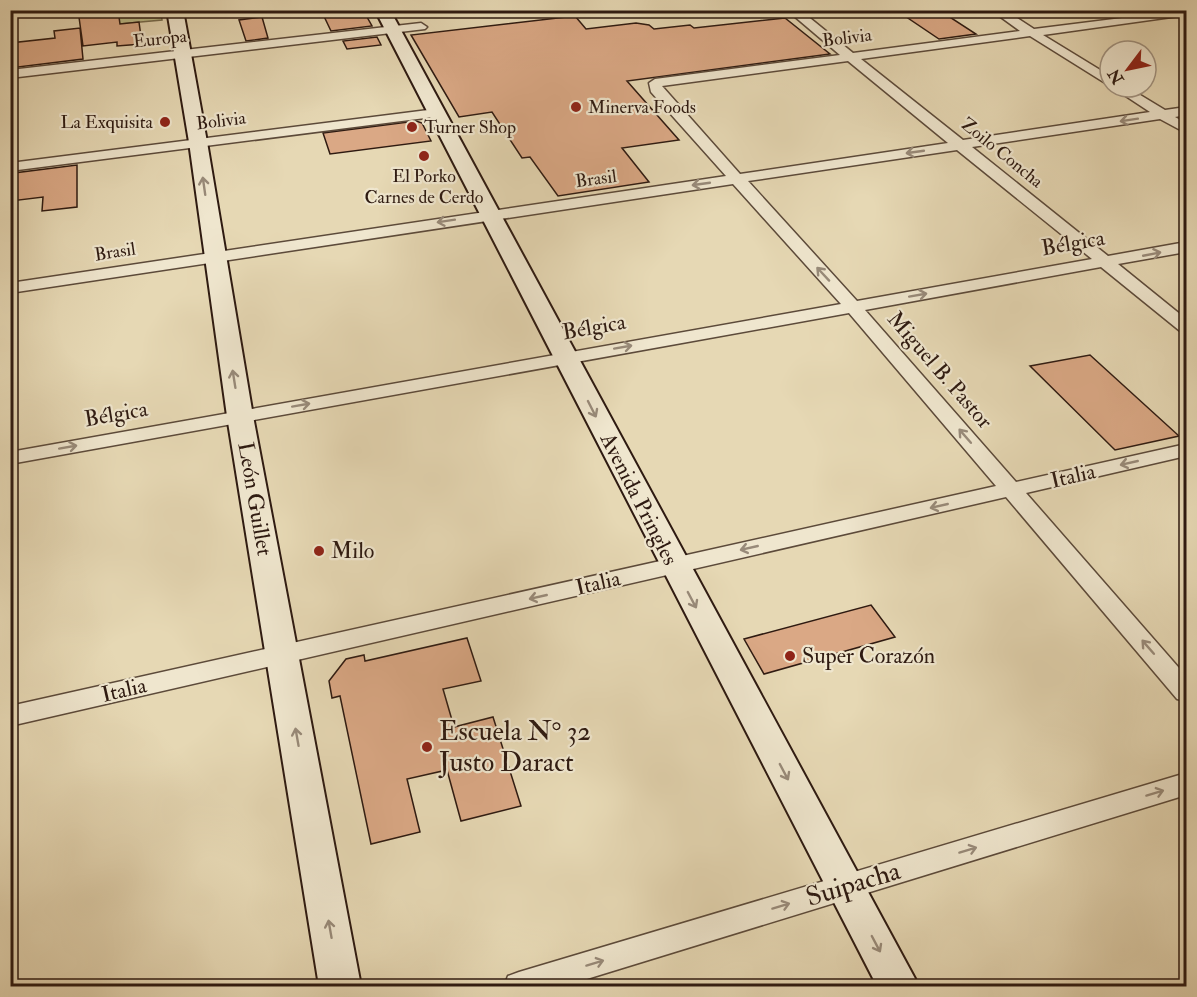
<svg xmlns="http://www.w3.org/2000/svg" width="1197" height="997" font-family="'IM FELL Double Pica',serif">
	<rect width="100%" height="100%" fill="#e6d8b4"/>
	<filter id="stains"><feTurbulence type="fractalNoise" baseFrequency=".00333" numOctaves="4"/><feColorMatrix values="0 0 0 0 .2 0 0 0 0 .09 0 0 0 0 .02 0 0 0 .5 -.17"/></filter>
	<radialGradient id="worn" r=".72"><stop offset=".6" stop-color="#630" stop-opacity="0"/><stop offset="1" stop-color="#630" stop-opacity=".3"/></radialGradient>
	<path fill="#bcbc89" stroke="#756b4d" stroke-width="1.5" d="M118,11h43l1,9 -43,4z"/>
	<path fill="#daa885" stroke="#2e1a11" stroke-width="1.5" d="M78,10h40l2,14 19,-2 3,22 -25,2v-4l-34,4z
		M321,10h42l9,16 -41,5z
		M896,10h43l37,24 -37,5z
		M575,16l11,13 50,-6 13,2 5,4 36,-4 4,3 91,-10 45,36 -203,27 52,59 -57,8 27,34 -91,14 -28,-39 -8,1 -30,-46 -33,5 -48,-82z
		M262,17l6,21 -22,3 -7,-21z
		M80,28l3,31 -73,9v-25l45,-5 -1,-7z
		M377,37l4,8 -34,4 -4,-8z
		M416,121l6,2 9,18 -101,13 -7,-21z
		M77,165v42l-35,4 1,-14 -32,4 3,-28z
		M1090,355l89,81 -64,14 -85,-84z
		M871,605l24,32 -131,37 -20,-35z
		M467,638l14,43 -38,8 11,38 39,-10 28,89 -60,15 -14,-51 -40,9 13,53 -49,12 -31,-148 -8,2 -3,-17 17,-22 18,-4 1,6z"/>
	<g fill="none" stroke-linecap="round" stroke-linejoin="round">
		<g stroke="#5c4a3a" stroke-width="3">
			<path id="street" d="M787,10h13l53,43 167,-22 -29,-21h14l29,19 152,-19v5l-143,20 67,41v10l-80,-50 -169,23 102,81 187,-28 -38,-25h15l38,23 21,-3v8l-11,2 11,6v10l-26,-14 -188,28 136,109 78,-14v10l-68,12 68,55v13l-6,-1 -79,-64 -236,43 151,172 170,-38v12l-160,37 160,183v25l-9,-2 -171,-202 -996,229v-20l986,-220 -147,-173 -839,151v-12l831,-148 -108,-120 -723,109v-10l716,-107 -75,-84 -2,-9 6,-4 185,-24zM848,61l100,82 -208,31 -78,-88zM957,150l135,109 -235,42 -109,-120z
				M421,23l6,4 -2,2 -415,49v-8z
				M436,109l5,1 2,3 -2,3 -431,55v-8z
				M1186,773v22l-622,191h-60l4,-10 11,-4z"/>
		</g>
		<g stroke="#2e1a11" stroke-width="4">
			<path id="secondary" d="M167,10h16l24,132 46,274 108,570h-42l-92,-570 -38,-274z
				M375,10h15l529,976h-42z"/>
		</g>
		<use href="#street" fill="#efe6ce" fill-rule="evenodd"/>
		<use href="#secondary" fill="#efe6ce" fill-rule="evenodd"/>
	</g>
	<defs><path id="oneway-shaft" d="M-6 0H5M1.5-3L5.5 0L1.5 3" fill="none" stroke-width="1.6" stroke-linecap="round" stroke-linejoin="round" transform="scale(1.5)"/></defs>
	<g stroke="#988a79">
		<use href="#oneway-shaft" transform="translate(1129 120) rotate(171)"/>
		<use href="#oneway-shaft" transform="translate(915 152) rotate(172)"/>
		<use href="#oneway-shaft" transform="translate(701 184) rotate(172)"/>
		<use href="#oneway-shaft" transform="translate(204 186) rotate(-98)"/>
		<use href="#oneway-shaft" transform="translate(446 221) rotate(171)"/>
		<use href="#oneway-shaft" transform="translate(1152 254) rotate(-11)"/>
		<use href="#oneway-shaft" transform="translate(823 274) rotate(-133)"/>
		<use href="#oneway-shaft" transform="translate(918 295) rotate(-10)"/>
		<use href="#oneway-shaft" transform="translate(623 347) rotate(-10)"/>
		<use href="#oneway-shaft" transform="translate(234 379) rotate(-99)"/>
		<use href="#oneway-shaft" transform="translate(301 405) rotate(-10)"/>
		<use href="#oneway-shaft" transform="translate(592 409) rotate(63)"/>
		<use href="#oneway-shaft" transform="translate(965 436) rotate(-131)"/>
		<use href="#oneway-shaft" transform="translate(68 447) rotate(-10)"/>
		<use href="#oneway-shaft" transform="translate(1129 463) rotate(167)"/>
		<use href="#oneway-shaft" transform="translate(939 506) rotate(167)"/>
		<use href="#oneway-shaft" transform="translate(749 548) rotate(167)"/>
		<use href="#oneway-shaft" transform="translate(538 597) rotate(167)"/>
		<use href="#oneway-shaft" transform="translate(692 600) rotate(62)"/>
		<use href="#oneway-shaft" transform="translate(1148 647) rotate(-131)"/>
		<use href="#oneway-shaft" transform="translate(297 737) rotate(-100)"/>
		<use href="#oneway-shaft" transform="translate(784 772) rotate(62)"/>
		<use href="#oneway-shaft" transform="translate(1155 793) rotate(-17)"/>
		<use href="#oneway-shaft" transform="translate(968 850) rotate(-17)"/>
		<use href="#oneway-shaft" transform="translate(781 906) rotate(-17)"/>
		<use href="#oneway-shaft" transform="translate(330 929) rotate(-100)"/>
		<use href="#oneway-shaft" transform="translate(876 944) rotate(62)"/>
		<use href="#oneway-shaft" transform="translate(595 963) rotate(-17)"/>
	</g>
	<g fill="#8f2418" stroke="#efe6ce" stroke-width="2">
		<circle cx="576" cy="107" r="6"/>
		<circle cx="165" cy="122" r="6"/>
		<circle cx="412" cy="127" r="6"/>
		<circle cx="424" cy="156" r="6"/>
		<circle cx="319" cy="551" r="6"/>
		<circle cx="790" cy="656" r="6"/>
		<circle cx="427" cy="747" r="6"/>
	</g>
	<g text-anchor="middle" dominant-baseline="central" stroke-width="4.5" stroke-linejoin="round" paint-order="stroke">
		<g font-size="18" fill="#2e1a11" stroke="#efe6ce">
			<text transform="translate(847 38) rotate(-7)">Bolivia</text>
			<text transform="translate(160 39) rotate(-6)">Europa</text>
			<text transform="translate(221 121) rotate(-7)">Bolivia</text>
			<text transform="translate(1002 153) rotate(39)">Zoilo Concha</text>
			<text transform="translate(596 179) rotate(-8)">Brasil</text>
			<text transform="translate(115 252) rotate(-9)">Brasil</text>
		</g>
		<g font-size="18" fill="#2e1a11" stroke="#efe6ce" text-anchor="start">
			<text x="588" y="107">Minerva Foods</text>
			<text x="153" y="122" text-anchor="end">La Exquisita</text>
			<text x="424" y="127">Turner Shop</text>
			<text x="424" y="176" text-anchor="middle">El Porko<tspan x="424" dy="21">Carnes de Cerdo</tspan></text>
		</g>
		<g font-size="22" fill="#2e1a11" stroke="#efe6ce">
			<text transform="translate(1073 243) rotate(-10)">Bélgica</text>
			<text transform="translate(594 327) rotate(-10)">Bélgica</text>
			<text transform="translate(940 370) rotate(49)">Miguel B. Pastor</text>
			<text transform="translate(116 414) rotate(-10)">Bélgica</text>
			<text transform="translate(1073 476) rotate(-13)">Italia</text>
			<text transform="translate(255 499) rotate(80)">León Guillet</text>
			<text transform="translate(639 499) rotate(63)">Avenida Pringles</text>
			<text transform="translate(598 583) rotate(-13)">Italia</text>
			<text transform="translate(124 690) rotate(-13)">Italia</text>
		</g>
		<g font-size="22" fill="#2e1a11" stroke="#efe6ce" text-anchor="start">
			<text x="331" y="551">Milo</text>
			<text x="802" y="656">Super Corazón</text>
		</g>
		<g font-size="27" fill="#2e1a11" stroke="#efe6ce" text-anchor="start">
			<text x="439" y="731">Escuela N° 32<tspan x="439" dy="31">Justo Daract</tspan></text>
		</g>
		<g font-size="27" fill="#2e1a11" stroke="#efe6ce">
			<text transform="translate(853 884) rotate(-17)">Suipacha</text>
		</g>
	</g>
	<rect width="1197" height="997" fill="none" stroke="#e6d8b4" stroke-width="36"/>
	<rect x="12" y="12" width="1173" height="973" fill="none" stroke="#2e1a11" stroke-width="3"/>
	<rect x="18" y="18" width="1161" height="961" fill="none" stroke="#2e1a11" stroke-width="1.5"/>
	<g transform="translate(1128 69) rotate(238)"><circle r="28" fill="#efe6ce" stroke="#a29482" stroke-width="1.5"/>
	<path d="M0-4.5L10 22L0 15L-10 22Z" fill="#8f2418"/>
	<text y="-9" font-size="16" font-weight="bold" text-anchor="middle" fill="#2e1a11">N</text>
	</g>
	<rect width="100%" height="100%" filter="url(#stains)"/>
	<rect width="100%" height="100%" fill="url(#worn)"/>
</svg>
